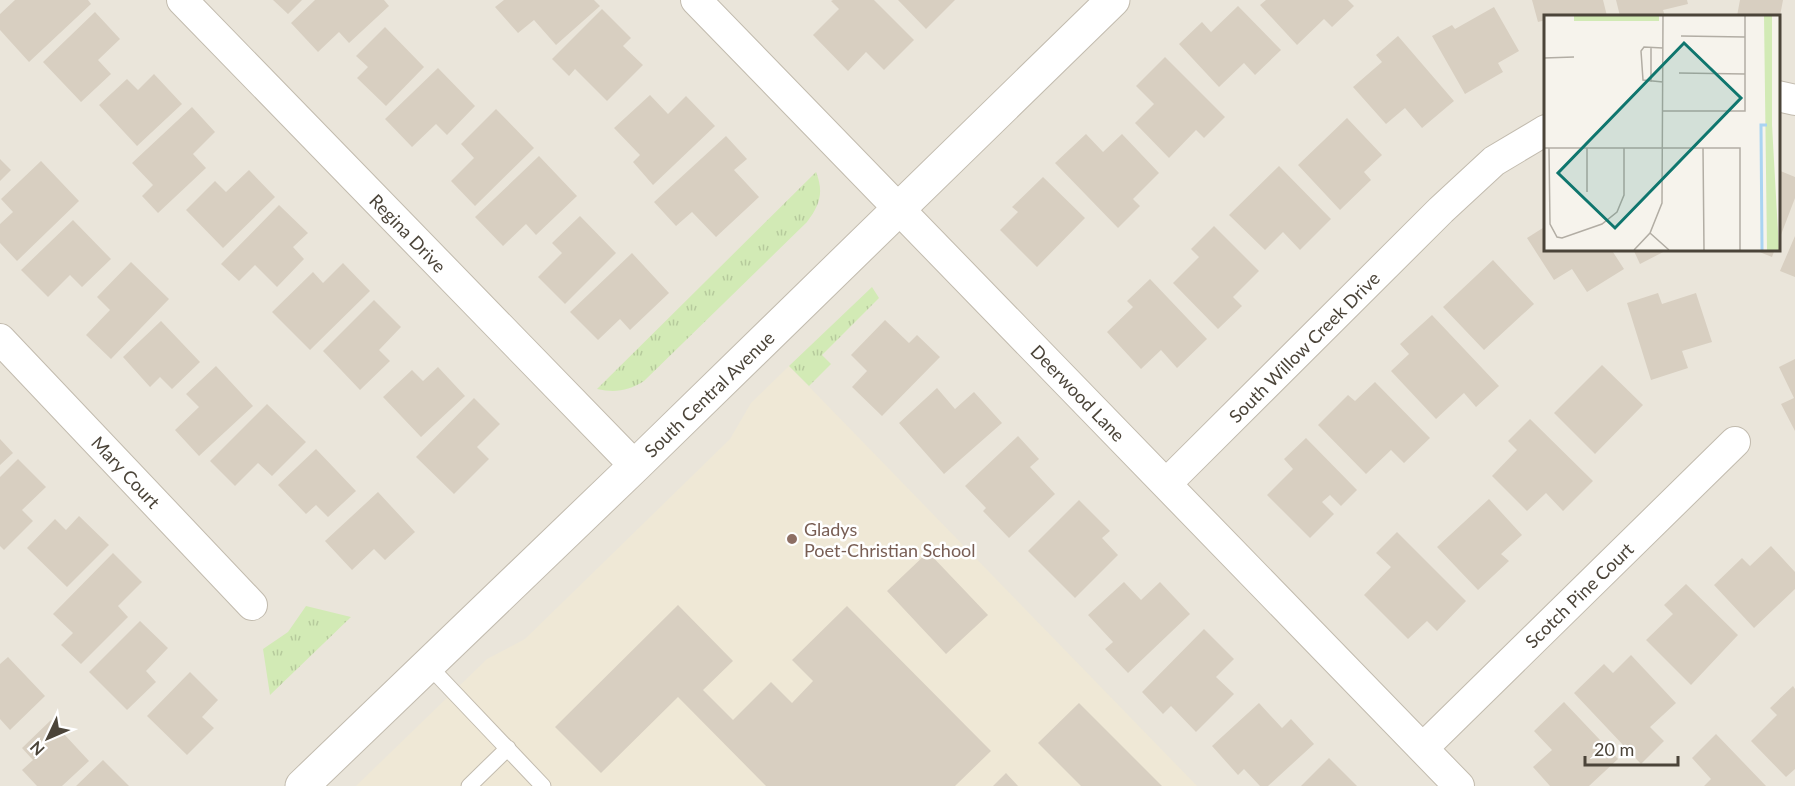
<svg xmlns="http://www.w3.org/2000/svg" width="1795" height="786" font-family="Lato,sans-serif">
	<defs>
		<pattern id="grass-tufts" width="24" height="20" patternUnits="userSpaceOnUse" patternTransform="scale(1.5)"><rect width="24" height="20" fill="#d2eab5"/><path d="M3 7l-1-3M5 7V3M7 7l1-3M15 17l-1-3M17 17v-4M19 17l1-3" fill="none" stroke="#b6ca9c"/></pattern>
	</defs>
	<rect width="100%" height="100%" fill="#f6f3ec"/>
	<path fill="#eae5da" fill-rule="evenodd" d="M0,0h1795v786h-1795zM1546,16h232v233h-232z"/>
	<path fill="#efe8d6" d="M789,366l408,420h-841l131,-127 38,-20 205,-200 21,-36z"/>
	<path fill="url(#grass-tufts)" d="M816,172c8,20 4,33 -9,50l-163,159c-16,10 -29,12 -47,8z
		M872,287l7,11 -57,57 9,9 -22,22 -20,-20z
		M306,606l45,11 -81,78 -7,-46 25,-17z"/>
	<path fill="#d8cfc1" d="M15,0h73l3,4 -62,58 -29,-32v-16z
		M273,0h29l-14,14z
		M315,0h69l5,6 -40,37 -10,-11 -21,20 -27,-29z
		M504,0h90l6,6 -44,39 -22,-25 -16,13 -23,-26z
		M833,0h41l40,40 -30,30 -18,-18 -18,19 -35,-36 26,-26 -8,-8z
		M898,0h57l-29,29z
		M1266,0h82l6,6 -22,21 -8,-8 -27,26 -37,-40z
		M1532,0h71l4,16h-61v4l-8,2z
		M1616,0h71l1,4 -25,6 2,6h-45z
		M1740,0h43l-3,16h-43z
		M1238,6l43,44 -26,25 -11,-12 -25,24 -40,-43 23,-22 9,10z
		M1494,7l25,44 -21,12 5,9 -38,22 -33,-58 20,-11 3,4z
		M602,9l29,29 -8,8 20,19 -36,36 -32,-32 -6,7 -17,-17z
		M95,12l25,27 -22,21 13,14 -30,28 -38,-40z
		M385,27l39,40 -38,39 -29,-28 11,-11 -12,-11z
		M1398,36l56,65 -32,27 -17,-20 -19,16 -33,-37 29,-25 -6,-7z
		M1165,57l60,60 -21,21 -8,-8 -27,28 -34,-35 19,-19 -18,-18z
		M438,68l37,38 -28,29 -11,-11 -24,23 -27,-28z
		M154,74l28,30 -45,42 -38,-41 28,-26 11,11z
		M650,95l18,19 18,-18 29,30 -62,59 -20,-23 7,-7 -26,-27z
		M192,107l23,25 -22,22 13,14 -48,45 -16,-17 11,-11 -21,-22z
		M496,109l38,39 -59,58 -24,-25 23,-23 -13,-14z
		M1347,118l35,37 -18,17 7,8 -31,30 -42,-45z
		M1086,134l17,18 19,-18 37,39 -26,26 7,7 -22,22 -63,-65z
		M726,136l21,23 -13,11 25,27 -43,40 -24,-25 -16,14 -22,-24z
		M539,156l38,40 -41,39 -10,-11 -23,22 -28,-29z
		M0,159l11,11 -11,11z
		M41,161l38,40 -62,60 -17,-18v-19l13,-12 -12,-13z
		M1279,166l52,53 -31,31 -17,-18 -18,18 -36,-35z
		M249,170l26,27 -52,51 -37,-38 29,-29 11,11z
		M1778,170l17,7v21l-16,42z
		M1043,177l42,41 -48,49 -37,-37 18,-18 -6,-5z
		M279,205l29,28 -15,14 11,12 -27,28 -22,-22 -16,16 -18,-17z
		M580,216l36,37 -51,51 -27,-27 24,-24 -10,-10z
		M73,220l38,39 -29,28 -12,-12 -22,22 -27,-27z
		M1214,226l45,45 -26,26 9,9 -24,23 -45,-46 26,-26 -8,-8z
		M1546,226v23h65l13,20 -37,23 -15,-23 -18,11 -27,-42z
		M1795,236v41l-15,-6z
		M1633,249h36l-29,15z
		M1752,249h23l-3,8z
		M632,253l37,40 -39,37 -10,-11 -22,21 -28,-28z
		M1493,260l41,44 -50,46 -41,-43z
		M131,262l38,37 -58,60 -25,-24 24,-25 -13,-13z
		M343,263l27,28 -60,59 -38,-38 41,-40 10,11z
		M1150,279l57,60 -30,29 -16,-18 -20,19 -34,-37 26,-25 -6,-6z
		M1658,293l4,11 34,-11 16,49 -30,9 6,17 -37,12 -24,-77z
		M374,300l27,27 -22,23 11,11 -30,29 -37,-39z
		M1432,315l67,71 -23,21 -12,-14 -28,26 -45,-48 18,-17 -9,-10z
		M885,320l24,23 8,-8 23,22 -58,59 -30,-29 15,-16 -16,-16z
		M161,321l39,41 -28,27 -12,-12 -10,10 -27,-30z
		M1795,359v72l-14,-27 13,-6 -15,-31z
		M1602,365l41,40 -48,49 -41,-41z
		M216,366l37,40 -54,50 -24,-26 24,-23 -13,-13z
		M438,367l27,29 -44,41 -38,-40 29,-27 11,11z
		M1375,382l55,56 -26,25 -13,-13 -25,24 -48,-49 30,-30 7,6z
		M937,388l18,21 19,-17 28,31 -58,51 -45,-51z
		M474,398l26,26 -23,23 12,12 -35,35 -38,-37z
		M267,404l39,38 -34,34 -14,-13 -23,23 -25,-25z
		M1530,419l63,62 -30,30 -17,-18 -19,18 -35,-35 25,-26 -9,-9z
		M1018,436l21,23 -9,8 25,27 -46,44 -26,-27 3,-3 -21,-22z
		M1306,438l51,52 -16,16 -11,-11 -8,7 12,12 -24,24 -43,-43 26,-26 -9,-10z
		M0,439l13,14 -13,12z
		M316,449l40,42 -28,26 -12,-12 -10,9 -28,-29z
		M18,459l28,28 -24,23 11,11 -29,29 -4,-4v-69z
		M378,492l37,40 -30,28 -11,-11 -22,21 -27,-29z
		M1489,499l33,36 -21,19 8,7 -31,29 -41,-43z
		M1079,500l31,31 -8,7 16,17 -43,43 -47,-47z
		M79,516l30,29 -42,42 -40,-39 28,-29 11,11z
		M1397,532l69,69 -29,30 -10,-10 -19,18 -44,-44 27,-28 -15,-14z
		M1771,546l24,26v17l-41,39 -40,-43 28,-27 8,8z
		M928,552l60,63 -42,39 -59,-63z
		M113,553l29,29 -24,24 10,11 -47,47 -20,-19 12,-12 -20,-19z
		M1124,582l17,18 19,-18 30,32 -62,59 -23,-24 8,-7 -25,-27z
		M1686,584l52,51 -47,50 -45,-45 27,-26 -9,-9z
		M678,605l55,56 -30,29 30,30 38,-38 21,21 21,-22 -21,-21 55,-54 144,145 -36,35h-189l-88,-89 -77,76 -46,-46z
		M140,621l28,27 -22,23 10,11 -29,28 -38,-38z
		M1204,629l30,30 -18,18 18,17 -38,38 -25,-26 -8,8 -21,-22z
		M1631,655l45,48 -26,24 14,14 -23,23 -67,-71 30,-29 9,9z
		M8,657l37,39 -35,34 -10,-11v-55z
		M190,672l28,28 -16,17 12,11 -27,27 -40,-39z
		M1793,686l2,3v80l-9,8 -35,-36 26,-26 -7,-7z
		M1564,702l54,57 -29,27h-39l-17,-19 19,-17 -18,-19z
		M1079,703l83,83h-81l-43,-43z
		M1259,703l23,25 9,-9 23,25 -46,42h-8l-16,-17 -6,6 -26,-29z
		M51,720l38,41 -27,25h-25l-15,-16 11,-10 -11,-12z
		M1716,734l50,52h-62l7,-7 -19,-21z
		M1329,758l28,28h-56z
		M103,760l26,26h-53z
		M1006,773l12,13h-25z"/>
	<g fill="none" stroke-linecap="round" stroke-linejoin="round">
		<g stroke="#c2bbae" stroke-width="17">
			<path id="service" d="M428,665l115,121
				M469,786l39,-38"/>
		</g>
		<g stroke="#c2bbae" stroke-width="32">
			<path id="minor" d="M182,0l453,466
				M696,0l763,786
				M1778,96l17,4
				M0,339l252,266
				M1166,484l275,-274 53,-49 52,-31
				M1423,748l312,-306"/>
		</g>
		<g stroke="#c2bbae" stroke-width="35">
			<path id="tertiary" d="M302,786l333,-320 478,-466"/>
		</g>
		<use href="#service" stroke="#fff" stroke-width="15"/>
		<use href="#minor" stroke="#fff" stroke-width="30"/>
		<use href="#tertiary" stroke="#fff" stroke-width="33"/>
	</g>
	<circle fill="#8d6e63" stroke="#fff" stroke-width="2" cx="792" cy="539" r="6"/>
	<g text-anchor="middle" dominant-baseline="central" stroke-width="5" stroke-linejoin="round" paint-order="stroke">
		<g font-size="18" fill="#4b4439" stroke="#fff">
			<text transform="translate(408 233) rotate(46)">Regina Drive</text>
			<text transform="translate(1304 347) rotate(-45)">South Willow Creek Drive</text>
			<text transform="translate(1078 393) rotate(46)">Deerwood Lane</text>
			<text transform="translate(709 394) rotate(-44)">South Central Avenue</text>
			<text transform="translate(126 472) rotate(47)">Mary Court</text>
			<text transform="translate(1579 595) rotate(-44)">Scotch Pine Court</text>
		</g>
		<g font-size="18" fill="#785e54" stroke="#fff" text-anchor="start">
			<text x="804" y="529">Gladys<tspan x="804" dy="21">Poet-Christian School</tspan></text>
		</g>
	</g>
	<g transform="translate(1544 15)">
		<rect width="236" height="236" fill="#f6f3ec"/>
		<path d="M30,0h85v6h-85zM220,0h8v110l7,125h-12z" fill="#d2eab5"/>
		<path fill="none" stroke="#a9d4f2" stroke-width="3" d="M218,235l-1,-125h6"/>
		<path fill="none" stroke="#b2ada4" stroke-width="1.5" d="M137,21l64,1M107,33v34M0,43l30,-1M135,58l66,1M119,67l-20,-2 -2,-29 3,-4 19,1M119,96h82v-96M0,133h196v102M5,133l1,76 7,13 5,1 40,-14 15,-12 7,-17v-47M43,133v44M159,133l1,102M106,218l19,17M90,235l16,-17 12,-30 1,-188"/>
		<path fill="#0f766e" fill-opacity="0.15" stroke="#0f766e" stroke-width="3" d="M140,28l57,55 -126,130 -57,-55z"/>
		<rect width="236" height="236" fill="none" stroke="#4b4439" stroke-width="3"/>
	</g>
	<g transform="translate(48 738) rotate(226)" stroke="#ffffff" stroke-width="4.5" paint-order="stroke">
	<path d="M0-4.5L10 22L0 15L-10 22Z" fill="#4b4439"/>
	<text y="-9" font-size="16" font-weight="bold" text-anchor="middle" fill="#4b4439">N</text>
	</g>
	<path d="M1585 756v9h93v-9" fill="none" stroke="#4b4439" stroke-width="3"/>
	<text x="1594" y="756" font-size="18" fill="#4b4439" stroke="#ffffff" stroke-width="4.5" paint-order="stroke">20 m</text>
</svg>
